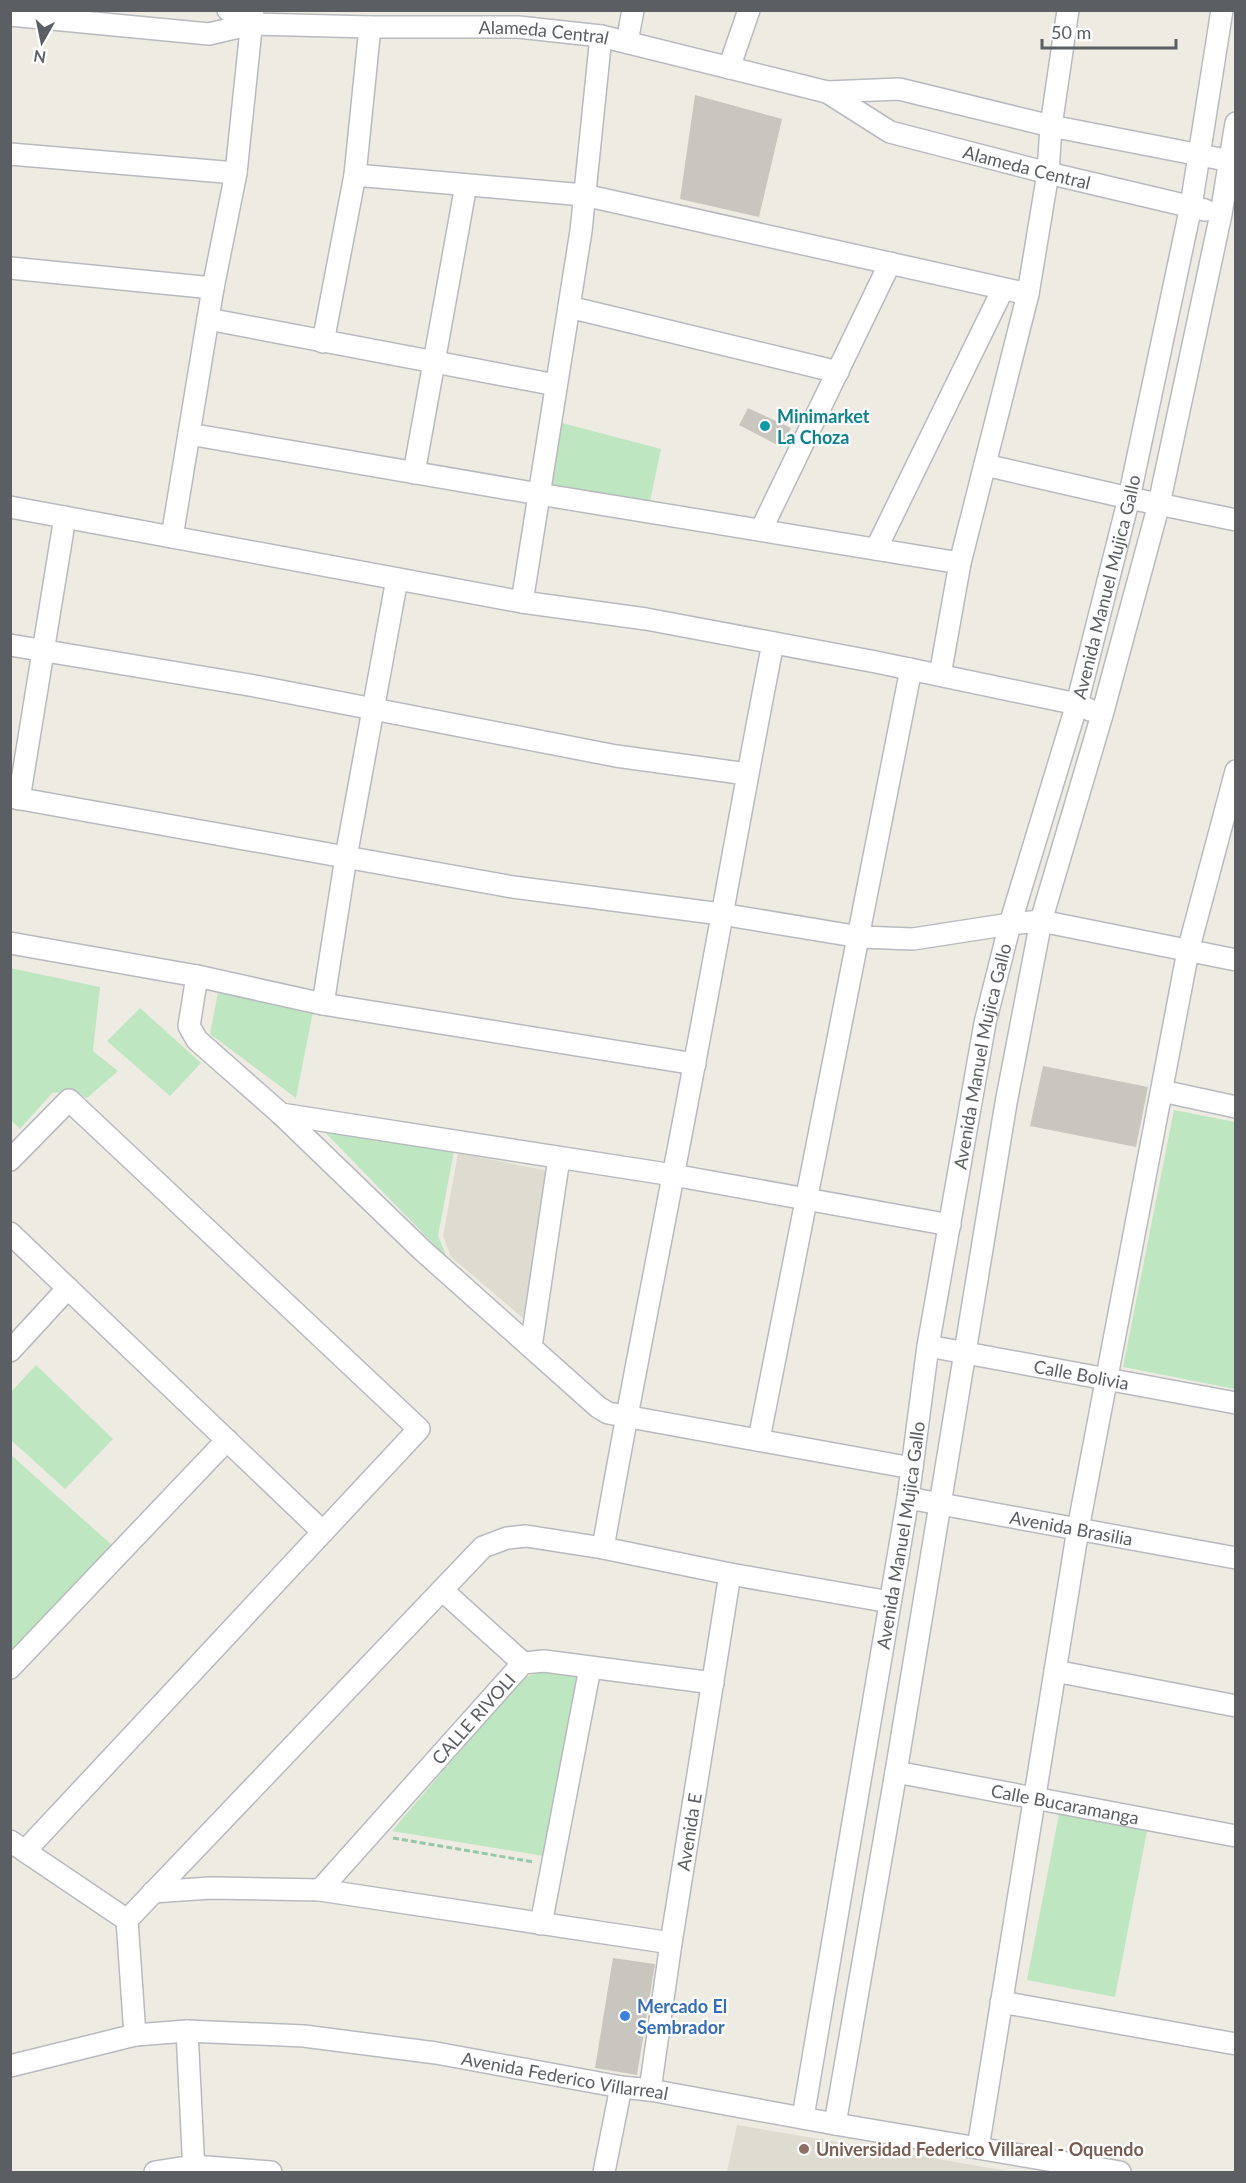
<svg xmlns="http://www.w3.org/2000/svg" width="1246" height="2183" font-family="Lato,sans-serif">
	<rect width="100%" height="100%" fill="#eeece2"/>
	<path fill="#dedbd0" d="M458,1153l91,18 -26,147 -72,-61 -8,-21z
		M737,2125l277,47h-287z"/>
	<path fill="#bee6c1" d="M562,423l99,26 -12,57 -100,-17z
		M10,968l90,19 -7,64 25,20 -31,27 -18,-7 -17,2 -32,36 -9,-9z
		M218,992l95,20 -17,86 -86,-64z
		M140,1008l61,55 -31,33 -63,-55z
		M1174,1110l61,12v267l-112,-22z
		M319,1126l135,25 -16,85 9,22z
		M36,1365l77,74 -48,50 -54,-49v-48z
		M11,1455l102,91 -102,107z
		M545,1670l34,6 -35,180 -152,-25 129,-152z
		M1059,1814l88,17 -32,166 -88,-17z"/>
	<path fill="#c8c6bf" d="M695,95l87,24 -23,98 -79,-18z
		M748,408l43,20 -10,19 -42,-22z
		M1043,1066l105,21 -12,60 -106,-21z
		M613,1958l42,6 -18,111 -42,-7z"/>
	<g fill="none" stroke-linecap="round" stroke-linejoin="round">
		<g stroke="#b8babf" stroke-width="24">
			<g id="minor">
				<path d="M228,10l24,14"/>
				<path id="s1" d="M10,15l199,19 43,-10 118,3h148l83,9 226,56 72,-3 152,37 185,36"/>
				<path d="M627,42l6,-32"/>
				<path d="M729,68l20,-58"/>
				<path id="s2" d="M827,92l63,40 158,41 157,37"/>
				<path d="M10,154l226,19"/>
				<path d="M355,175l229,20 444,99"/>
				<path d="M10,268l203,20"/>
				<path d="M569,307l269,65"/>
				<path d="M208,319l348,66"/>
				<path d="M323,342l32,-167 15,-148"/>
				<path d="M189,434l350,60 421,69"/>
				<path d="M985,465l144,33 107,22"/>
				<path d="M414,473l52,-288"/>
				<path d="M10,507l512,95 124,17 230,43 201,42 13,6"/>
				<path d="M761,530l129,-267"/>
				<path d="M172,537l41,-249 23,-115 17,-163"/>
				<path d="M876,549l127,-260"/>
				<path d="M522,602l59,-371 20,-195"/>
				<path d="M10,645l245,41 361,70 131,18"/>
				<path d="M940,675l20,-112 68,-269 20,-121 3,-47 17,-116"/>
				<path d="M10,797l503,90 208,27 139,23 53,2 97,-15 31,-3 195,39"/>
				<path d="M19,799l46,-282"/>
				<path d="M10,943l187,33 126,28 372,60"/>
				<path d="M197,976l-8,50 8,14 84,74 141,136 176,157 10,6 304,55"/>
				<path d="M323,1004l23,-147 51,-278"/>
				<path d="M1162,1091l74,16"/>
				<path d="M281,1114l392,61 277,50"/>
				<path d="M10,1160l59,-60 350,329 -394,422"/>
				<path d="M10,1233l313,299"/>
				<path id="s3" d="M928,1346l308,57"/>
				<path d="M531,1347l28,-189"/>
				<path d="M10,1351l58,-63"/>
				<path d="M759,1439l152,-770"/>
				<path id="s4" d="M908,1498l328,60"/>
				<path d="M603,1548c28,-161 61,-321 91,-482 27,-141 51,-282 79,-423"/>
				<path d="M442,1590l81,73"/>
				<path d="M10,1668l217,-228"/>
				<path d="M1055,1671l181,35"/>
				<path id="s5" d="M896,1772l340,64"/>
				<path d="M10,1841l117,79"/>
				<path id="s6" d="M320,1890l203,-227 21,-2 169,22"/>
				<path d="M153,1892l57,-4 110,2 351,53"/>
				<path d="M541,1924l49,-256"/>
				<path d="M1001,2002l235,42"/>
				<path d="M187,2031l7,141"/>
				<path d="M135,2035l-8,-115 356,-373 24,-9 19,-2 77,12 127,26 160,28"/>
				<path id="s7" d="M10,2066l125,-31 52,-4 117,5 132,17 185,34 29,3 185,34 285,48"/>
				<path id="s8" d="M650,2090l21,-147 59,-369"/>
				<path id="s9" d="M803,2117l105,-619 20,-152 57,-323 25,-99 67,-220 52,-206 62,-292 31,-196"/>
				<path d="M835,2124l61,-352 110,-669 35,-182 61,-206 57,-211 62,-290 15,-91"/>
				<path d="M978,2148l100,-619 110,-578 48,-180"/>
				<path d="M155,2172l38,-6 78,6"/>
				<path d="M604,2172l17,-85"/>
			</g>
		</g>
		<path stroke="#97c7a8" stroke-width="3" stroke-dasharray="6 3" stroke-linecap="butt" d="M393,1838l141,24"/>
		<use href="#minor" stroke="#fff" stroke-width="21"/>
	</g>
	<circle fill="#0f9aa8" stroke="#fff" stroke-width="2" cx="765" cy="426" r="6"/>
	<circle fill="#3f7fe0" stroke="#fff" stroke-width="2" cx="625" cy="2016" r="6"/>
	<circle fill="#8d6e63" stroke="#fff" stroke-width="2" cx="804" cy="2149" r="6"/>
	<g text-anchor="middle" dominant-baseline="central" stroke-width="4.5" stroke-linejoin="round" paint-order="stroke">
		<g font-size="18" fill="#5b5e63" stroke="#fff">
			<text stroke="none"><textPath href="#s1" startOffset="536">Alameda Central</textPath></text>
			<text stroke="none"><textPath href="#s2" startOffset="216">Alameda Central</textPath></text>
			<text stroke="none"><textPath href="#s9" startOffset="1562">Avenida Manuel Mujica Gallo</textPath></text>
			<text stroke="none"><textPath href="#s9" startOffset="1076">Avenida Manuel Mujica Gallo</textPath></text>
			<text stroke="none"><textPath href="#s3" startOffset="156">Calle Bolivia</textPath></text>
			<text stroke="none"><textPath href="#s4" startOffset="166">Avenida Brasilia</textPath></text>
			<text stroke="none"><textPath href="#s9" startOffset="590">Avenida Manuel Mujica Gallo</textPath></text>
			<text stroke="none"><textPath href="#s6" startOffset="230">CALLE RIVOLI</textPath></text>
			<text stroke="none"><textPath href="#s5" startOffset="172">Calle Bucaramanga</textPath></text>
			<text stroke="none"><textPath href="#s8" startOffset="261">Avenida E</textPath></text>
			<text stroke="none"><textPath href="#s7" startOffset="562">Avenida Federico Villarreal</textPath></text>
		</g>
		<g font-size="18" font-weight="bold" fill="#0d838f" stroke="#fff" text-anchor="start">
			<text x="777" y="416">Minimarket<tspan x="777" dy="21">La Choza</tspan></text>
		</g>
		<g font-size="18" font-weight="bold" fill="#366cbe" stroke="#fff" text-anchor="start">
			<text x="637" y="2006">Mercado El<tspan x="637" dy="21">Sembrador</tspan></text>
		</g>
		<g font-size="18" font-weight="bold" fill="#785e54" stroke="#fff" text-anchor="start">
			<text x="816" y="2149">Universidad Federico Villareal - Oquendo</text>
		</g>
	</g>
	<rect width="1246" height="2183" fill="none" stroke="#5b5e63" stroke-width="24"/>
	<g transform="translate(42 42) rotate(189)" stroke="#ffffff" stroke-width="4.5" paint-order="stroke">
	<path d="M0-4.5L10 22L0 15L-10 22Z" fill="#5b5e63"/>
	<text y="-9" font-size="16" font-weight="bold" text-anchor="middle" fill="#5b5e63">N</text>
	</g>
	<path d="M1042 39v9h134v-9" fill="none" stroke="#5b5e63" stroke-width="3"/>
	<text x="1051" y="39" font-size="18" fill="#5b5e63" stroke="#ffffff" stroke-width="4.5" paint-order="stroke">50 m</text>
</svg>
